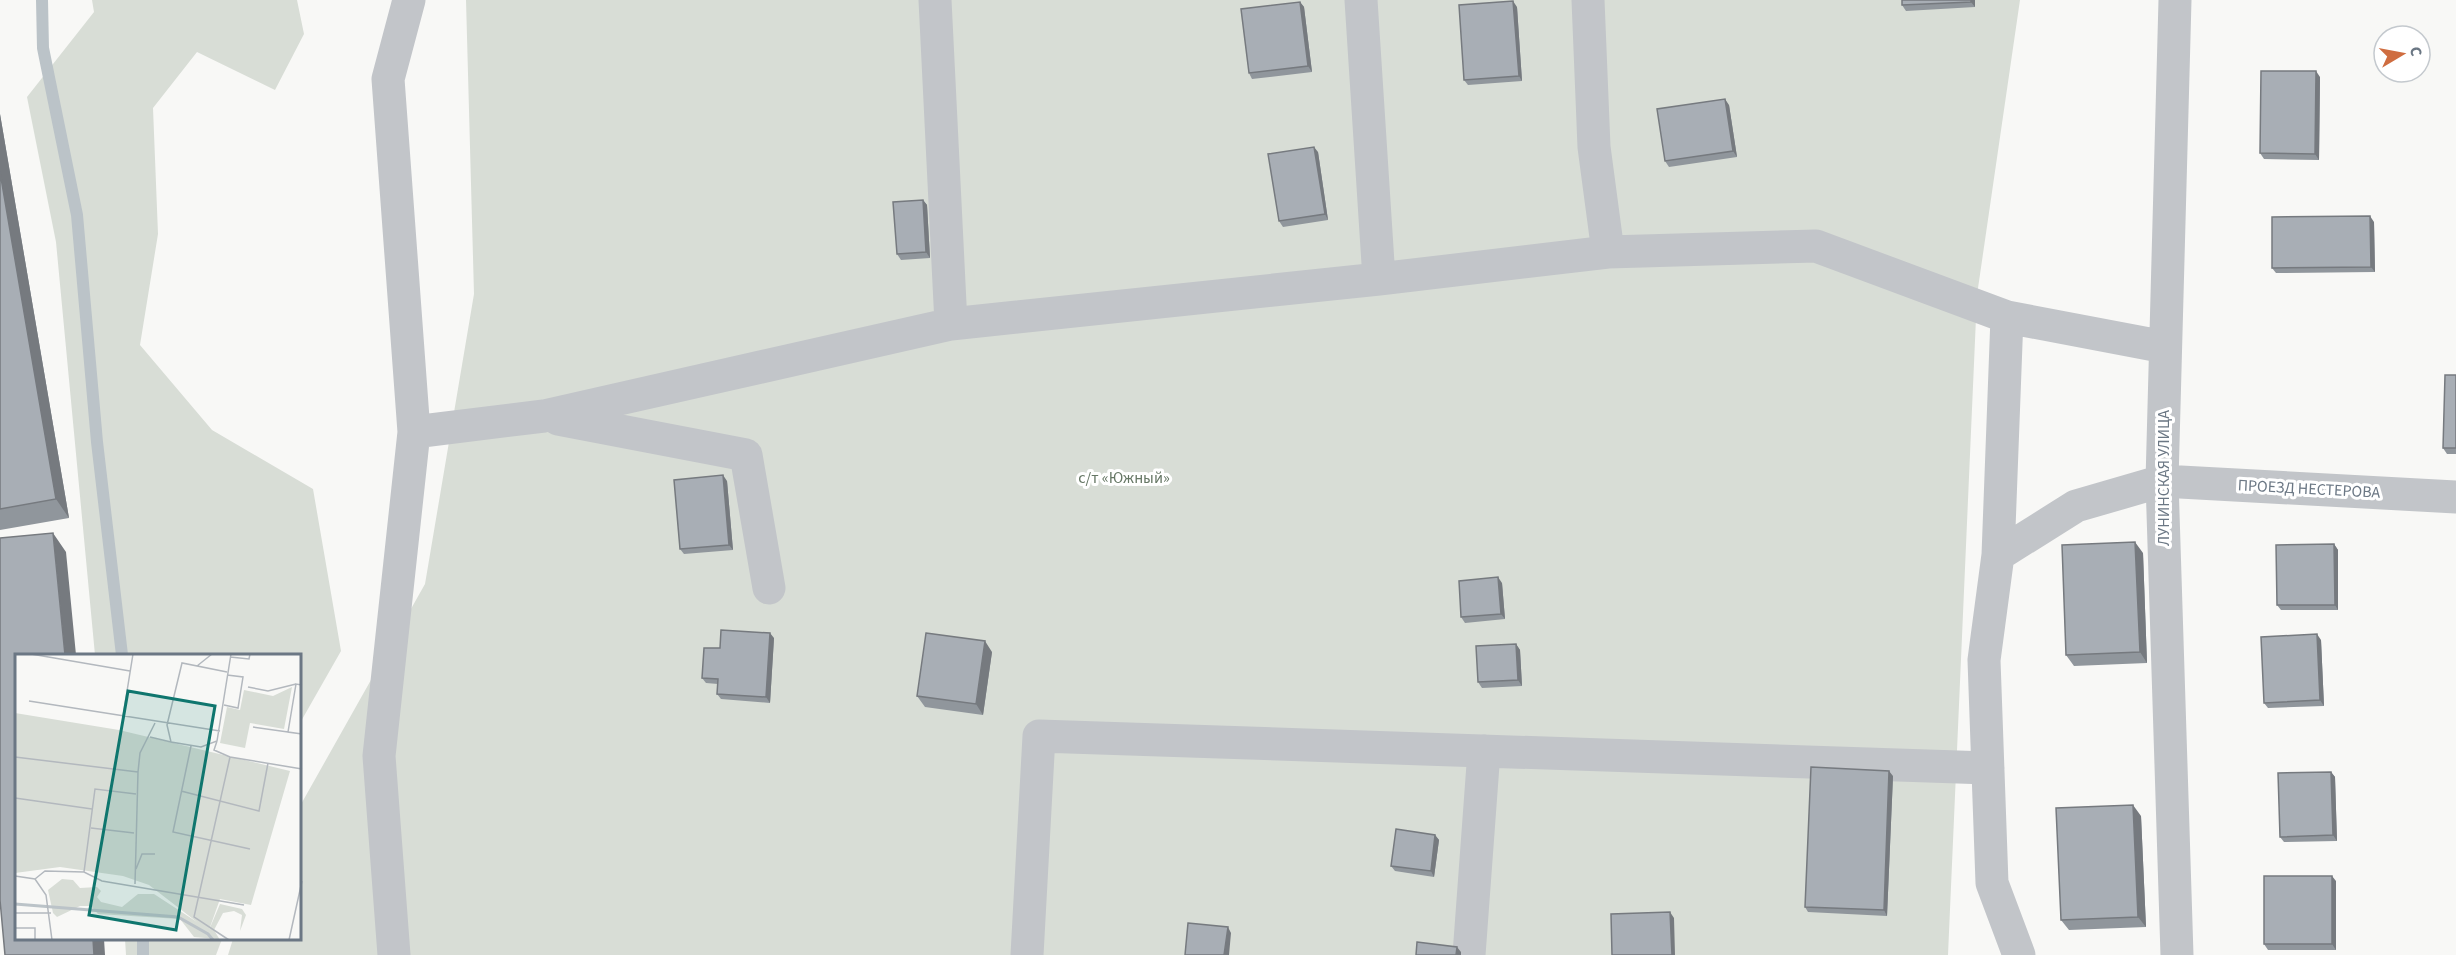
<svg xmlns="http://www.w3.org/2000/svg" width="2456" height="955" font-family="'Source Sans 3',sans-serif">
	<rect width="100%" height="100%" fill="#f8f8f6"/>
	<path fill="#d8ddd6" d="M92,0h205l7,34 -29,56 -78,-38 -44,56 5,126 -18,111 72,85 101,59 28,162 -41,72v-68h-205l-39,-413 -29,-145 67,-85z
		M466,0h1554l-43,295 -29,660h-1720l5,-16 67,-1v-132l125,-222 49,-290z
		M125,939v-1l97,1 -6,16h-90z"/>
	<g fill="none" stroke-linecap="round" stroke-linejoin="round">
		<path stroke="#bbc3c8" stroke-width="12" d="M42,0l1,48 34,167 20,227 25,213
			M143,938v17"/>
		<path stroke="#c2c5c9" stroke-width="33" d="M935,0l16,324
			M1361,0l18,279
			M1588,0l6,147 14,105
			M2175,0l-13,481 15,474
			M558,419l188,36 23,133
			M414,432l130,-16 407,-92 428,-45 229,-27 208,-6 191,71 158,30
			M1998,555l9,-238
			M394,955l-15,-199 35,-324 -26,-353 21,-79
			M1027,955l12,-219 949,32
			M1469,955l15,-204
			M2019,955l-27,-72 -8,-223 14,-105 78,-49 86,-25 294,16"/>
	</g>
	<path fill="#90969c" d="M1902,0h73v7l-69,4 -4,-6z
		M1300,2l4,5 8,65 -60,7 -3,-6z
		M1517,7l5,74 -54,4 -4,-5z
		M2320,77l-1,83 -55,-1 -4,-6z
		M1729,105l8,52 -68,10 -4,-6z
		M0,114l69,404 -69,12z
		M1318,152l10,68 -45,7 -4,-6z
		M923,200l4,5 3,53 -29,2 -4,-6z
		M2374,222l1,50 -99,1 -4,-5z
		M2456,375v79h-9l-4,-6z
		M727,481l6,69 -49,4 -4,-5z
		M2334,544l4,6v60h-57l-4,-5z
		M2143,553l4,110 -73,3 -8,-11z
		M1502,583l3,36 -40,4 -4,-6z
		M774,638l-4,65 -49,-4 -4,-5 1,-10 -12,-1 -4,-5 18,-30z
		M2321,640l3,66 -56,2 -4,-5z
		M1516,644l4,6 2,36 -40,2 -4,-6z
		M992,652l-9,63 -58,-8 -8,-11z
		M2331,772l4,5 2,64 -53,1 -4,-5z
		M1893,776l-6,140 -79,-4 -3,-5z
		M2141,816l5,111 -77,3 -8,-10z
		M1435,835l4,5 -5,37 -39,-6 -4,-5z
		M2336,881v69h-68l-4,-6z"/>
	<path fill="#767a7f" d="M1971,0h4v7l-4,-5z
		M1513,1l4,6 5,74 -3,-5z
		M1300,2l4,5 8,65 -4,-6z
		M2316,71l4,6 -1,83 -4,-6z
		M1725,99l4,6 8,52 -4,-6z
		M0,114l69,404 -13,-19 -56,-327z
		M1314,147l4,5 10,68 -3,-6z
		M923,200l4,5 3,53 -4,-6z
		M2370,216l4,6 1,50 -4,-5z
		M723,475l4,6 6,69 -4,-5z
		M53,533l13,19 10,103h-11z
		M2135,542l8,11 4,110 -7,-11z
		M2334,544l4,6v60l-3,-5z
		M1498,577l4,6 3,36 -4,-5z
		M770,633l4,5 -4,65 -4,-6z
		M2317,634l4,6 3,66 -4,-6z
		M985,641l7,11 -9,63 -7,-11z
		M1516,644l4,6 2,36 -4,-6z
		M1889,771l4,5 -6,140 -3,-6z
		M2331,772l4,5 2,64 -4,-6z
		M2133,805l8,11 5,111 -8,-10z
		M1435,835l4,5 -5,37 -3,-6z
		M2332,876l4,5v69l-4,-6z
		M1670,912l4,6 1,37h-3z
		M1228,927l3,6 -2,22h-5z
		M93,939h11l1,16h-11z
		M1457,947l4,5v3h-5z"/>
	<path fill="#a8aeb5" stroke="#767a7f" stroke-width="1.5" d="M1902,0h69v2l-69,3z
		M1513,1l6,75 -55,4 -5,-75z
		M1300,2l8,64 -59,7 -8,-64z
		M2261,71h55l-1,83 -55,-1z
		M1725,99l8,52 -68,10 -8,-52z
		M1314,147l11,67 -46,7 -11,-67z
		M0,172l56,327 -56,10z
		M923,200l3,52 -29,2 -4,-52z
		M2370,216l1,51 -99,1v-51z
		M2445,375h11v73h-13z
		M723,475l6,70 -49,4 -6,-69z
		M53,533l12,122h-49v284h77l1,16h-89l-5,-55v-362z
		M2135,542l5,110 -74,3 -4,-110z
		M2334,544l1,61h-58l-1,-60z
		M1498,577l3,37 -40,3 -2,-36z
		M721,630l49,3 -4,64 -49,-3 1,-15 -16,-1 2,-30h16z
		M926,633l59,8 -9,63 -59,-8z
		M2317,634l3,66 -56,3 -3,-66z
		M1516,644l2,36 -40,2 -2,-36z
		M1811,767l78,4 -5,139 -79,-3z
		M2331,772l2,63 -53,2 -2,-64z
		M2133,805l5,112 -77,3 -5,-112z
		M1396,829l39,6 -4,36 -40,-5z
		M2264,876h68v68h-68z
		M1670,912l2,43h-60l-1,-41z
		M1188,923l40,4 -4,28h-39z
		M1417,942l40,5 -1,8h-40z"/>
	<g text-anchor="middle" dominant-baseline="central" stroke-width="6" stroke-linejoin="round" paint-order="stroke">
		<g font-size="16" fill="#667765" stroke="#fff">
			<text x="1124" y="478">с/т «Южный»</text>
		</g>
		<g font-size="16" fill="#6b7784" stroke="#fff">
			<text transform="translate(2164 478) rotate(-90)">ЛУНИНСКАЯ УЛИЦА</text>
			<text transform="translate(2309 489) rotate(3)">ПРОЕЗД НЕСТЕРОВА</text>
		</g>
	</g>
	<g transform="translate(15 654)">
		<rect width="286" height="286" fill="#f8f8f6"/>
		<path d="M277,33l-8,42 -34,-6 -5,25 -25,-5 7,-36 13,3 4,-20 29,6zM0,59l104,17 171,41 -39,134 -31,-6 -11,31 11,-26 22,5 4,6 -6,16 2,-16 -8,-4 -11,2 -9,17 6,10h8l-34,-3 -14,-18 -82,-5 -7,-8h-11l-23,11 -4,-4 -5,-23 14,-11 11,1 7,8 17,-1 4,4 -4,6 4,5 21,5 16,-13h16l43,28 -48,-37 -26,-9 -63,-9 -45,6z" fill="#d8ddd6"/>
		<path fill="none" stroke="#bbc3c8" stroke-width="3" d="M0,250l163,13 30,17 5,6"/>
		<path fill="none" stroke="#b3b8be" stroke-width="1.5" d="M16,0l99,17M215,3l19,2 1,-5M182,12l15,-12M212,18l-45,-9 -15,62 4,17 30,5 16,-6 14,-87M287,31l-6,-1 -8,48 14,2M233,33l20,4 28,-7M14,47l191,30M209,51l14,3 5,-31 -16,-2M108,62l10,-62M238,73l35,5M135,83l21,5M202,87l-3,9 16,7 72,12M176,92l-18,86 77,17M0,103l123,15M166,137l78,20 9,-48M0,144l77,11M76,174l43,5M121,215l6,-15h13M69,218l11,-83 41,5M0,222l20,3 11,16 6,45M20,225l10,-8 39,1 18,9 142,24M120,230l3,-112 2,-19 15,-30M0,259h36M0,274h20v12M214,286l-35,-23 36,-160M274,286l13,-59"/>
		<path fill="#0f766e" fill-opacity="0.15" stroke="#0f766e" stroke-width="3" d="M113,37l87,15 -39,224 -87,-15z"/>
		<rect width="286" height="286" fill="none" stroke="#6b7784" stroke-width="3"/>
	</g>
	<g transform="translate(2402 54) rotate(80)"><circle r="28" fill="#ffffff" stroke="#c4c9ce" stroke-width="1.5"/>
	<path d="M0-4.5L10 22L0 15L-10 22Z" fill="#cf6d40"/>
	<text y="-9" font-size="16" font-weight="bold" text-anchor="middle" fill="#6b7784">С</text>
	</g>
</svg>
